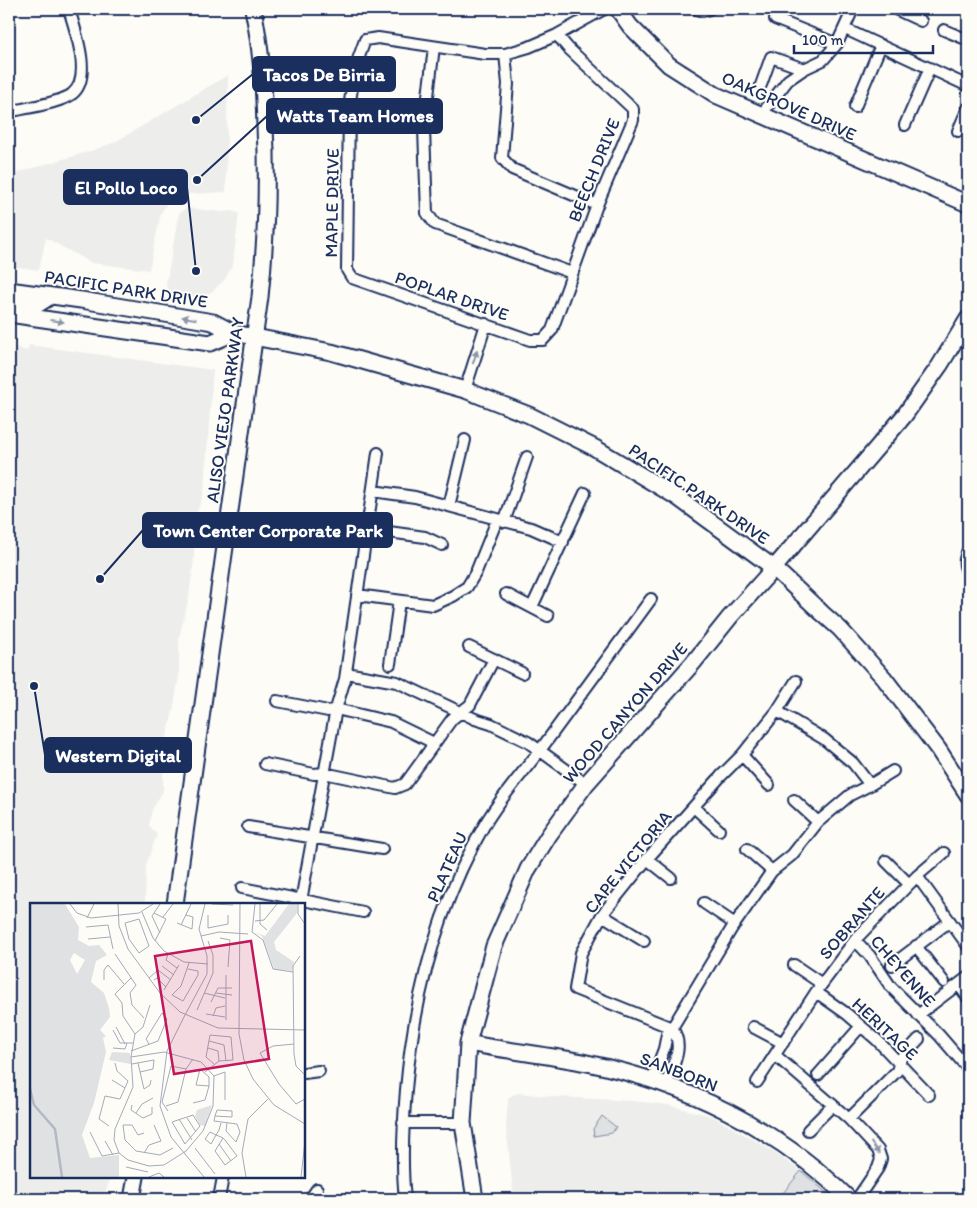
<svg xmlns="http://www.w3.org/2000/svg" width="977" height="1208" font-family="Itim,sans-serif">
	<rect width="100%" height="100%" fill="#fdfcf7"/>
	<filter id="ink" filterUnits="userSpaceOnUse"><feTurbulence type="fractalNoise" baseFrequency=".02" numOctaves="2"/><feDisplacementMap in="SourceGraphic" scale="10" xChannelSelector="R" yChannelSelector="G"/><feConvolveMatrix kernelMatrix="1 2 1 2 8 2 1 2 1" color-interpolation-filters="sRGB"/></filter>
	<g filter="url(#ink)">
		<path fill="#edeeec" d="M228,75l-2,117 -52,3 -5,5 -8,13 -12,57 -58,-7 -45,-25 -7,32 -30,-4v-91l82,-24 24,-9z
			M186,208l36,4 9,-1 8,2 -6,52 -8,14 -12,12 -12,7h-28l-5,-4 -2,-10 13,-71z
			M29,345l184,25 -9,123 -9,25 -1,42 -5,37 -10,41v38l-6,36 -10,41v38l-11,19 -3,15 8,10 -11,30 -1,39h-114v273h80l-8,22h-94v-797l5,-55 13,4z
			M519,1093l38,4 77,4 34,4 44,11 51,29 38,26 -23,28h-264l-8,-72 2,-28 4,-4z"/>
		<path fill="#e0e1e3" stroke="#7e88a0" d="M602,1116l14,11 -4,6 -18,3 -1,-7z
			M801,1171l33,28h-56z"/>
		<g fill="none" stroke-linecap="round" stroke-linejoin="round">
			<g stroke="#1b2f5e" stroke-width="14">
				<path id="street" d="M697,9l5,2 7,-2
					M895,9l26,12
					M775,19l62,25
					M845,29l123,57
					M944,30l24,10
					M557,35l11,13 65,61v11l-36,85 -45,125 -9,10h-13l-178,-62 -5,-8 2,-162 6,-40 10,-28 13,-2 107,16h20l24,-7 28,-12 47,-26
					M434,47l-10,82 3,84 8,11 137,49
					M505,54l3,30 -6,74 10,11 85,36
					M761,85l10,-28 33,12
					M855,107l26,-62
					M9,112c15,-4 52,-9 63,-18 21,-16 3,-64 -3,-85
					M761,115l27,-35 16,-11 19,-9 14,-16 16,-35
					M905,125l25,-57
					M958,131l10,-23
					M465,390l21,-66
					M373,491l42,6 116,31 32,14
					M449,506l16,-66
					M504,522l23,-65
					M367,529l58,8 17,8
					M968,550c-4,9 -5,14 0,24
					M506,594l42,22
					M357,595l76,10 20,-9 14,-9 9,-15 21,-52
					M532,607l53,-114
					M469,647l53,26
					M390,664l9,-63
					M346,673l51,9 78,37 16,5 37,18 58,42
					M277,701l51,10 8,-2 55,13 43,21
					M777,711l19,-30
					M742,755l27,30
					M265,764l49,10 10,-1 71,15 10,-4 47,-65 18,-14 24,-46
					M870,785l23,-14
					M794,800l24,22
					M694,807l25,23
					M248,827l134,22
					M747,849l25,22
					M647,859l24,19
					M886,861l23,23
					M917,876l51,70
					M242,888l121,24
					M301,901l35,-192 9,-30 33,-226
					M704,903l31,21
					M602,915l42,26
					M855,940l15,16 21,31 48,48 25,29 4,2
					M916,946l28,36
					M794,965l28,19
					M892,965l58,-44
					M959,985l9,13
					M816,992l31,22 30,26 52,55
					M918,1015l50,-38
					M753,1027l30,16
					M775,1055l74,64 29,31 3,9 -3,9 -21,31
					M304,1073l15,-2
					M818,1075l43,-49
					M652,1080l12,-31 3,-15 5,-6 60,-100 40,-57 20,-16 26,-33 32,-27 20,-10 -17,-22 -29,-24 -47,-28 -35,44 -21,21 -74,83 -45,56 -21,38 -6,36 97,39c13,18 1,38 -6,56
					M757,1082l59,-90 39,-52 62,-64 27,-23
					M849,1119l48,-48 4,-13 18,-19
					M403,1123h60
					M808,1130l25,-25
					M219,1199l4,-22
					M310,1199l7,-10
					M405,1199c-4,-36 -2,-73 1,-109 8,-93 32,-185 79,-266 16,-27 37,-50 56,-75 37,-50 73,-100 110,-150"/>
			</g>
			<g stroke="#1b2f5e" stroke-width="19">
				<path id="secondary" d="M618,9l12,17 39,39 47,30 252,109
					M9,290l72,10 132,22 21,11 97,19 134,38 64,25 66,33 82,49 97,71 48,45 18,16 44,49 54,71 30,46
					M9,303l28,2 14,-9
					M9,314l201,29 24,-10
					M175,904l85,-607c6,-57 8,-113 5,-171 -1,-39 -4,-79 -12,-117
					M468,1043c39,8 80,12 119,20 99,20 190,65 262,136
					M132,1199l4,-22
					M475,1199l-12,-76 5,-80 26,-97 34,-77 21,-34 37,-51 107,-121 37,-46 44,-49 130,-152 36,-51 28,-46"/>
			</g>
			<use href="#street" stroke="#fdfcf7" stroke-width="10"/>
			<use href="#secondary" stroke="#fdfcf7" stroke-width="15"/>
		</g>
		<defs><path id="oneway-solid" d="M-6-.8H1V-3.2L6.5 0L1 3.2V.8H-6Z" transform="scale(1.25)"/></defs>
		<g fill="#8c96aa">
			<use href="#oneway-solid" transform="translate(189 318) rotate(-171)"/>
			<use href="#oneway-solid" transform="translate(57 321) rotate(8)"/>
			<use href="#oneway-solid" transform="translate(475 357) rotate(-72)"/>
			<use href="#oneway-solid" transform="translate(875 1148) rotate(54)"/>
		</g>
	</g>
	<g text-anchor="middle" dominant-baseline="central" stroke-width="4" stroke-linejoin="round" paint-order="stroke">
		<g font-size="18" fill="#1b2f5e" stroke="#fdfcf7">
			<text transform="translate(789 106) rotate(24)">OAKGROVE DRIVE</text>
			<text transform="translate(594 170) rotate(-68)">BEECH DRIVE</text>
			<text transform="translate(332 203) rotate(-89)">MAPLE DRIVE</text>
			<text transform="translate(126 289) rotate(9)">PACIFIC PARK DRIVE</text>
			<text transform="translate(452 296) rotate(19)">POPLAR DRIVE</text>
			<text transform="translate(225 410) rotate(-82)">ALISO VIEJO PARKWAY</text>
			<text transform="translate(699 494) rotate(34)">PACIFIC PARK DRIVE</text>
			<text transform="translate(625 713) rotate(-49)">WOOD CANYON DRIVE</text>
			<text transform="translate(628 862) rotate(-51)">CAPE VICTORIA</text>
			<text transform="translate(447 867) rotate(-66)">PLATEAU</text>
			<text transform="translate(852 923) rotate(-49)">SOBRANTE</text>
			<text transform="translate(903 971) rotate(49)">CHEYENNE</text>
			<text transform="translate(885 1029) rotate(43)">HERITAGE</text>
			<text transform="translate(679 1072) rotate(21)">SANBORN</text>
		</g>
	</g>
	<g transform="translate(30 903)">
		<rect width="275" height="275" fill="#fdfcf7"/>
		<path d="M0,1h35l14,23 -1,13 11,6 10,-1 8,10 -11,6 -5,21 13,11 5,15 1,9 -10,13 6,6 -3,2 3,14 -12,51 -12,32 8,23 29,-3v22h-89zM44,50l11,7 -8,14 -7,-14zM259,1h8v9l-23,29 2,8 18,12 -2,9 -18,-2 -12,-33 -8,-4 11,4zM82,149l18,1 1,11 -22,-4zM182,202l-7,21 -5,-1 -5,-9 2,-6z" fill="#e0e1e3" fill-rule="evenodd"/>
		<path fill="none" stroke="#b3b8c5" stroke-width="2.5" d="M0,186l4,16 21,24 7,48"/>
		<path fill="none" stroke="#a3aaba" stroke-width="1" d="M40,1l7,9 14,5 48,-5 14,-9M88,1l1,22 9,23 32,44 20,19 38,16 87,2M130,1l-8,12 8,17M182,1l21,1M210,1l-1,130 5,26 9,19 21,26 31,19M230,1v20l7,6M268,1v10l7,10M112,9l11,26 11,13 20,11 24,2M124,10l12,6 -11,22M178,12v13l20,-4v-9M133,14l10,-13M57,15l7,-14M109,16l10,27 -10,7 -10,-14 -4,-16zM225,18l9,-1 13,-16M147,20l15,6 1,-12 -7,-2M151,22l10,-21M56,24l22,-2 5,24M222,29l11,8 10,29 20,3M222,29l3,-28M171,33l18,-4 29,2M190,35l10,2 -2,27M58,36l22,-2M85,51l21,31 -6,8 2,12 12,13M138,51l-2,6 11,8M270,53l-7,10 1,88 2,12 9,9M132,63l12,9M158,66l10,2v4l-15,26 -11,-6 9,-9 8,-23M119,75l9,-8 13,10M74,77v-10l4,-5 16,19M124,77l3,-2 9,9M134,87l15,-25M174,90l21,5M186,90l16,2M181,99l7,-14h14M167,107l16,-37v-18l-5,-14M176,111l19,3M155,112l22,-41v-18l-8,-27 6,-25M155,112l-18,36 -7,55 11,31 33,40M183,113l3,-8 9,-2M196,117v-45M86,124l9,17M83,127l7,13h13M105,131l8,-7 7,-22M179,138l15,4 2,16M264,141l-21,2 -13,7 19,31 17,20 9,-5M83,145l12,1 2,-6M178,145l10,3 1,10M101,148l27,-10 9,-22 -5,-6 -16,26 3,5M101,154l33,-5 37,10 13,14 -1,30 -10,25 -17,20 -22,14 -15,1 -21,-6 -9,-7 -5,-13 1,-11 18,-42 -2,-30 4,-23 -12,-18 -1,-13 -7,-9 16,-16M108,160l6,26 6,-4 1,-5M102,161l22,-4 -1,9 -13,3M175,169l14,-11 14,-1 -2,-23 -21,-2 -4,22 8,7M184,173l11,-4v28M82,177l13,8M163,200l12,-3 4,-14v-9l-9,-8 -4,16 13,1M102,202l-1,5 12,8 9,-4v-7M136,203l12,-4 8,-33 7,-10M138,208l-6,-9 9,-36 15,3M106,210l6,-9 11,-6M163,212l7,11 -15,18 -13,-22zM185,213l17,1v-6l-15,-1 -2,6 -1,5 23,3 3,8 -4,10 -10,-11 1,-8M157,215l9,14M149,216l13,21M191,220l-2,7 -3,5 -5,9 -6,-5 5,-7 6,3 5,2 2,1 2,2 12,16 -12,9 -10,-14 8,-13M79,223l-10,-7 6,-23 15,3 8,-18 -11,-10 -2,-8M60,229l12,24 17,-3M114,230l-6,2 -6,-10h-9l2,15 11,11 24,4 13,-7M75,238l8,14M189,241l12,17M165,245l20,26M114,250l5,-8 12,-4 -7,-16M96,264l22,5M119,274l10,-4 5,4M216,274l-4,-24 6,-34 20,-20M271,274l4,-36"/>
		<path fill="#c2185b" fill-opacity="0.15" stroke="#c2185b" stroke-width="2.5" d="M221,38l18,118 -95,15 -19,-118z"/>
		<rect width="275" height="275" fill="none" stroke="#1b2f5e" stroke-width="2.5"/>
	</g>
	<path fill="none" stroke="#1b2f5e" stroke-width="2" d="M196 120L253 74M197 180L267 116M196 271L187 187M100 579L143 530M34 686L45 755"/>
	<g fill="#1b2f5e" stroke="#fdfcf7" stroke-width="2">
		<circle cx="196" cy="120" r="5"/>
		<circle cx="197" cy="180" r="5"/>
		<circle cx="196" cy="271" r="5"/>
		<circle cx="100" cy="579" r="5"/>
		<circle cx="34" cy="686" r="5"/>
	</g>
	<g fill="#1b2f5e" stroke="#1b2f5e" stroke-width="2">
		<rect x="253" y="57" width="142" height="34" rx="5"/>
		<rect x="267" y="99" width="175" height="34" rx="5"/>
		<rect x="64" y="170" width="123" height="34" rx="5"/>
		<rect x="143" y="513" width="249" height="34" rx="5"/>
		<rect x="45" y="738" width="146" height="34" rx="5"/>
	</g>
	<g font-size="19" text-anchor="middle" font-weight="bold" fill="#fff">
		<text x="324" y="81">Tacos De Birria</text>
		<text x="355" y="122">Watts Team Homes</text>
		<text x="126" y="194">El Pollo Loco</text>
		<text x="268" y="537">Town Center Corporate Park</text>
		<text x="118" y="762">Western Digital</text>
	</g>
	<rect width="977" height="1208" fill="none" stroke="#fdfcf7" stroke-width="30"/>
	<rect x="15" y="15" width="947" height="1178" fill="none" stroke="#1b2f5e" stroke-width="2" filter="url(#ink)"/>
	<path d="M794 45v8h139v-8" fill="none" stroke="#1b2f5e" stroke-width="2.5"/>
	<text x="802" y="45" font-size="15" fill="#1b2f5e" stroke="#fdfcf7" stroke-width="4" paint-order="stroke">100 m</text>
</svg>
